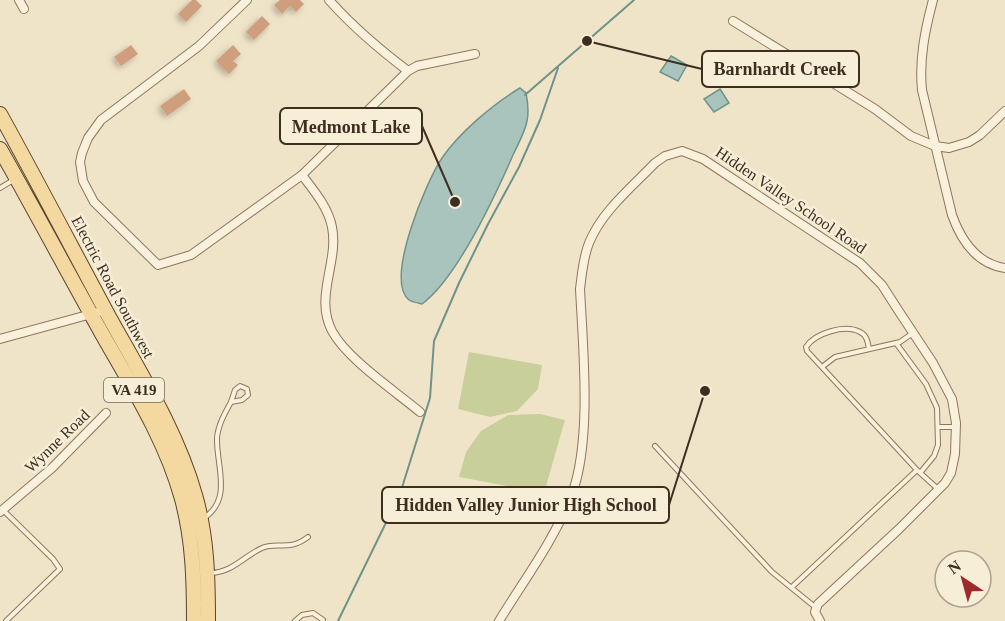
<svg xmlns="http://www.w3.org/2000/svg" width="1005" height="621" font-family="'Times New Roman',serif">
	<defs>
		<filter id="shadow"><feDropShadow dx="-2.5" dy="2.5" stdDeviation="3" flood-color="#0004"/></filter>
	</defs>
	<rect width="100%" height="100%" fill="#f0e4c8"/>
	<path fill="#c9cf9b" d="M469,352l73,13 -4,24 -21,22 -27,6 -32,-8z
		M540,414l25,6 -21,73 -85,-16 7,-25 15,-21 27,-16z"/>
	<path fill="#a9c4bc" stroke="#6f938a" stroke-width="1.5" d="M671,56l16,9 -9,16 -18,-9z
		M520,88l6,5c2,10 3,19 1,28 -2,11 -9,23 -14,34 -18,41 -56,123 -91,149 -4,-1 -10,-2 -13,-4 -25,-20 18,-120 33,-142 17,-25 51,-54 78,-70z
		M720,89l9,14 -15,9 -10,-13z"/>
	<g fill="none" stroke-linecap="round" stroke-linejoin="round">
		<path stroke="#6f938a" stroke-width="2" d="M525,95l109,-95
			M338,621l62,-127 30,-96 4,-57 25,-58 29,-59 31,-57 21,-47 18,-52"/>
	</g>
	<path fill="#cf9f7d" filter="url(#shadow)" d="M192,0h4l6,6 -16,16 -8,-8z
		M280,0h20l4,4 -8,8 -6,-6 -8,8 -8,-9z
		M262,16l8,8 -16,16 -8,-8z
		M131,45l7,9 -17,12 -7,-9z
		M233,45l8,9 -8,7 5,4 -9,9 -13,-13z
		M184,89l7,10 -24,17 -7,-10z"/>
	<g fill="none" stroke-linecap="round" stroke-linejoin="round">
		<g stroke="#8d765c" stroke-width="6">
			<path id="service" d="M0,188l15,-9
				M896,343l30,41 11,24 1,37 -4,11 -14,17
				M869,349c-1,-6 -2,-14 -9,-17 -15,-8 -45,1 -54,15l1,4 110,119 22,20
				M822,367l13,-10 65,-15 13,-9
				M240,386l7,3 1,6 -6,5 -11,2 4,-12z
				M938,427h17
				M655,446l117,126 43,35
				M3,510l50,49 7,10 -54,52
				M204,518c29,-19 12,-53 13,-80 1,-13 8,-25 14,-36
				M211,573c22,-1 33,-17 51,-25 15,-7 27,4 46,-11
				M792,587l125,-117
				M295,621l7,-6 11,-2 10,7"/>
		</g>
		<g stroke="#8d765c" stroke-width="10">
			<path id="minor" d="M19,0l5,9
				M247,0l-48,46 -98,74 -13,18 -6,15 -2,9 3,19 11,21 64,63 33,-10 111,-80 106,-104 9,-5 58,-12
				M329,0c24,27 50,49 79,71
				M933,0c-8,30 -14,59 -11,90l30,125c9,25 25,49 53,53
				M733,21l142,88 36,27 24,10 14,2 20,-6 11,-7 25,-24
				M302,175c12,16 26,32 30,52 7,35 -18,70 0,104 15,28 63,60 88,81
				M0,339l106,-29
				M0,512l52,-44 54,-55
				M499,621c25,-41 56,-82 73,-127 20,-54 11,-146 8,-205 2,-15 3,-31 9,-46 13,-32 43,-56 66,-80l10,-7 17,-5 21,8 157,104 22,22 16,25 35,53 19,36 4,24 -1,31 -4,19 -6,10 -46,46 -81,75 -3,8 5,9"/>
		</g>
		<g stroke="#5b4430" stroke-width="16">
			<path id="primary" d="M0,114c37,67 72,134 108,201 32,58 69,116 87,180 12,41 13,83 13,126
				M0,149c34,60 67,122 101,183 30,53 65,108 81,167 11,41 12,81 12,122"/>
		</g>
		<use href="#service" stroke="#faf1dc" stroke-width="4"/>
		<use href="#minor" stroke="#faf1dc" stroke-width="8"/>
		<use href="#primary" stroke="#f3d9a0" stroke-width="14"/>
	</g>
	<g text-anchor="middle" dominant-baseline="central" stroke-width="5" stroke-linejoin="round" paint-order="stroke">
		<rect fill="#f7eed8" stroke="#756857" stroke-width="1.5" x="104" y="378" width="60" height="24" rx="4.5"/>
		<g font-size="15" font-weight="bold" fill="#3d2e20">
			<text x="134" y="390">VA 419</text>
		</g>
		<g font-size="16" fill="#3d2e20" stroke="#f7eed8">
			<text transform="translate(791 200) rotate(34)">Hidden Valley School Road</text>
			<text transform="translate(113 287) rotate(62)">Electric Road Southwest</text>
			<text transform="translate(57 441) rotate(-44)">Wynne Road</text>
		</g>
	</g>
	<path fill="none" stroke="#3d2e20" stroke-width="2" d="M587 41L702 69M455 202L422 126M705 391L669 505"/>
	<g fill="#3d2e20" stroke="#f7eed8" stroke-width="2">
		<circle cx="587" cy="41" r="6"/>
		<circle cx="455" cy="202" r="6"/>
		<circle cx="705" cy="391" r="6"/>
	</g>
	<g fill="#f7eed8" stroke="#3d2e20" stroke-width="2">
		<rect x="702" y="51" width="157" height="36" rx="6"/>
		<rect x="280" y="108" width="142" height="36" rx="6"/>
		<rect x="382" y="487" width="287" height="36" rx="6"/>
	</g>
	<g font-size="18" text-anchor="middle" font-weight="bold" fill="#3d2e20">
		<text x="780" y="75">Barnhardt Creek</text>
		<text x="351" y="133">Medmont Lake</text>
		<text x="526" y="511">Hidden Valley Junior High School</text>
	</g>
	<g transform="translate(963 579) rotate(324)"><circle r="28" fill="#f7eed8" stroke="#ada18e" stroke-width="1.5"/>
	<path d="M0-4.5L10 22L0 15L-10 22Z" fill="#9e2a2b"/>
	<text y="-9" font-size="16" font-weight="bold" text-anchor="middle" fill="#3d2e20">N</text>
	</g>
</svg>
